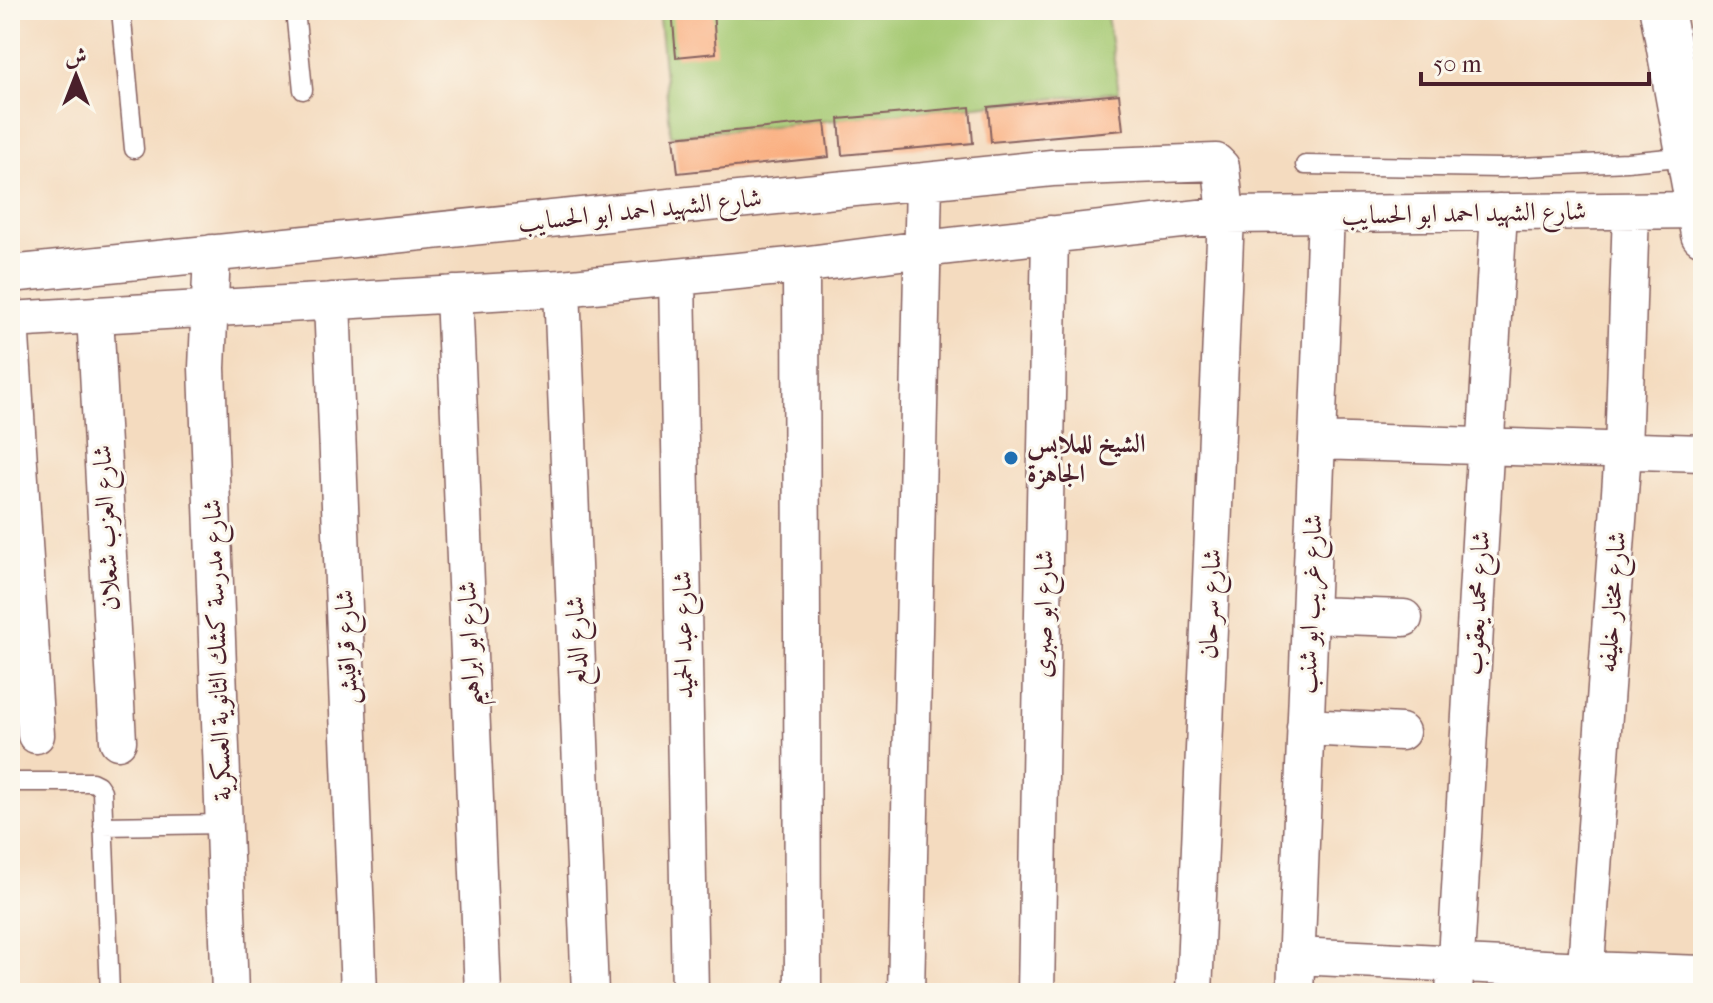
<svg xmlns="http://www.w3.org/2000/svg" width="1713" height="1003" font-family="'IM FELL French Canon',Amiri,serif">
	<rect width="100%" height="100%" fill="#fbf7ec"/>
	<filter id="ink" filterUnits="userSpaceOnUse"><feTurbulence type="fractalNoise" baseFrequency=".0125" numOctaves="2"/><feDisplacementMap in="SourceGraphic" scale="16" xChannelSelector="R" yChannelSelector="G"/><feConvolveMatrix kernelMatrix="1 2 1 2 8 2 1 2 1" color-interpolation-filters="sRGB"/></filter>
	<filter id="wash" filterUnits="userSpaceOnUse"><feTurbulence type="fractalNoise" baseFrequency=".006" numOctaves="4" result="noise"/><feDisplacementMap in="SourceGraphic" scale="32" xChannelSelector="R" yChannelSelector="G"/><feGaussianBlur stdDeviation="1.8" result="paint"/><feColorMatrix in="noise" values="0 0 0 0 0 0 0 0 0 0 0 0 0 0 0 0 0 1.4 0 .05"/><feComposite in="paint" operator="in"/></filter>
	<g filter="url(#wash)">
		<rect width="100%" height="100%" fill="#f4dbbf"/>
		<path fill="#a5c972" stroke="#78744e" stroke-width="2" d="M658,10h448l13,82 -448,44z"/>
		<g id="blocks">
			<path fill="#faaf80" d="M672,10h41l3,43 -40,4z
				M1119,94l4,36 -132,12 -3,-35z
				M970,107l3,36 -131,12 -3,-36z
				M825,122l4,35 -151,16 -4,-36z"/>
		</g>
	</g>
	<g filter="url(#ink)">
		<use href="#blocks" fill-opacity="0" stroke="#86615f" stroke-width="2"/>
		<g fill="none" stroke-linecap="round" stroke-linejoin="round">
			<g stroke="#86615f" stroke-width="21">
				<path id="lane" d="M121,10l13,139
					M295,10l8,80
					M1305,165l197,3 125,-6 62,-6
					M10,782h82l6,3 4,6 8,202
					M103,826l121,-2"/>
			</g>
			<g stroke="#86615f" stroke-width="39">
				<path id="street" d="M212,253l-5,115 23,625
					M801,265l2,728
					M10,274l1042,-106 164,-6 5,5 5,48 -32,778
					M677,277l13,716
					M562,288l28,705
					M454,294l29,699
					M332,301l27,692
					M95,315l23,426
					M10,320l552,-32 239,-23 122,-16 303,-34 477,-5
					M10,320l26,415
					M1317,441l386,12
					M1310,615l94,3
					M1305,727l96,5
					M1296,956l290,14 117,4
					M906,993l18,-812
					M1036,993l14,-759
					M1295,993l31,-779
					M1454,993l45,-781
					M1584,993l39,-542 8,-240"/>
			</g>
			<g stroke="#86615f" stroke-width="47">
				<path id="secondary" d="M1662,10l41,224"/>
			</g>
			<use href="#lane" stroke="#fff" stroke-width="18"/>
			<use href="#street" stroke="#fff" stroke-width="36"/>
			<use href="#secondary" stroke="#fff" stroke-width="44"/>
		</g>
	</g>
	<circle fill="#1f6fb2" stroke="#fbf7ec" stroke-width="3" cx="1011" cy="458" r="8"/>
	<g text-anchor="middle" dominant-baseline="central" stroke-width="6" stroke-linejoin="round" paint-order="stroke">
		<g font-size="26" fill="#4a1f2b" stroke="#fbf7ec">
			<text transform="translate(640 210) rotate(-6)">شارع الشهيد احمد ابو الحسايب</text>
			<text transform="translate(1464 213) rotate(-1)">شارع الشهيد احمد ابو الحسايب</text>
			<text transform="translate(106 528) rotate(-93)">شارع العزب شعلان</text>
			<text transform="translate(1612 602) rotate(-86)">شارع مختار خليفه</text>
			<text transform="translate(1477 603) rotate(-87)">شارع محمد يعقوب</text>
			<text transform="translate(1210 604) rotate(-88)">شارع سرحان</text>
			<text transform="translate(1310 604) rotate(-88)">شارع غريب ابو شنب</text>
			<text transform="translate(1043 614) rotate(-89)">شارع ابو صبرى</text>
			<text transform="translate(683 635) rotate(-91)">شارع عبد الحميد</text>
			<text transform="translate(576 641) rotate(-92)">شارع الدلع</text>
			<text transform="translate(469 644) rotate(-92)">شارع ابو ابراهيم</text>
			<text transform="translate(346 647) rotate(-92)">شارع قراقيش</text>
			<text transform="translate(217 650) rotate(-92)">شارع مدرسة كشك الثانوية العسكرية</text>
		</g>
		<g font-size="26" font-weight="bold" fill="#4a1f2b" stroke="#fbf7ec" text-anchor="start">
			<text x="1027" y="443">الشيخ للملابس<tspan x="1027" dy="30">الجاهزة</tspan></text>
		</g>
	</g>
	<rect width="1713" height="1003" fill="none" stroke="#fbf7ec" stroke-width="40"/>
	<g transform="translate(76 76)" stroke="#fbf7ec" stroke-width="6" paint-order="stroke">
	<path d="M0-6L14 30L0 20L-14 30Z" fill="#4a1f2b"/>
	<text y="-12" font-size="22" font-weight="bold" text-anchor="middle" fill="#4a1f2b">ش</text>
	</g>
	<path d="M1421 72v12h228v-12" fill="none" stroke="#4a1f2b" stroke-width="4"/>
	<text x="1433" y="72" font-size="24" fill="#4a1f2b" stroke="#fbf7ec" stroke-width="6" paint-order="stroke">50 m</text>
</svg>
